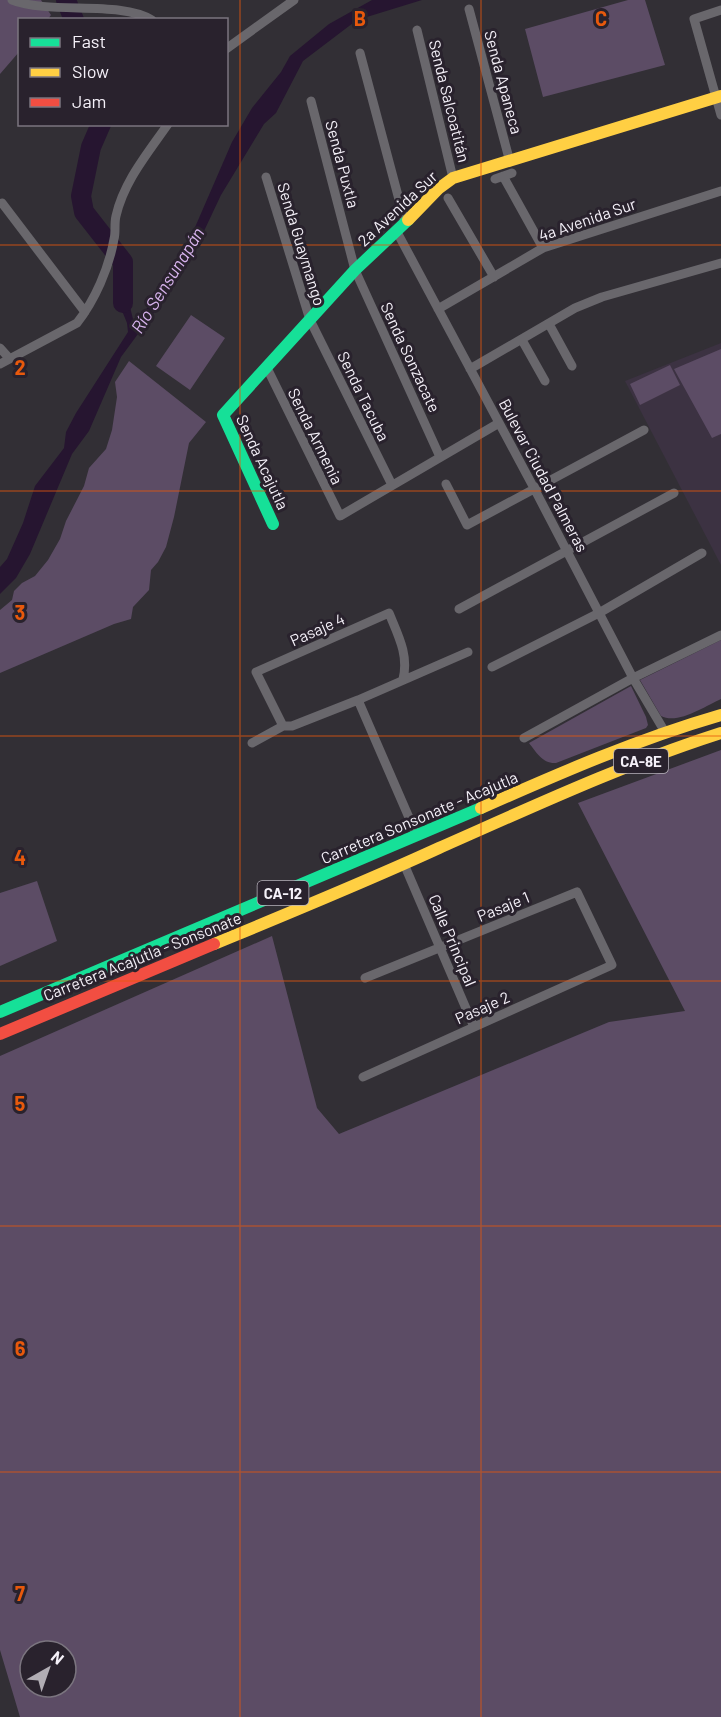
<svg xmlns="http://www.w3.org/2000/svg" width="721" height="1717" font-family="Barlow,sans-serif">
	<rect width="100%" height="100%" fill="#322f35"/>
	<path fill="#3c3242" d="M721,343v222l-96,-184z"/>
	<path fill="#5c4c65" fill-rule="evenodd" d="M0,0h41l10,15 -3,4 -28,1 -1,32 -19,22z
		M628,0h17l20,65 -122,32 -18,-68z
		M191,315l34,23 -35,52 -34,-24z
		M721,349v85l-9,4 -38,-69z
		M129,361l77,61 -17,21 -15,74 -8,30 -8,15 -7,8 -2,20 -16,17 -2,12 -17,5 -114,49v-63l12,-10 2,-9 8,-8 13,-7 13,-16 12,-21 6,-18 18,-35 5,-18 17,-19 6,-19 5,-33 -2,-15z
		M670,365l10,20 -40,20 -10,-21z
		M721,640v59c-16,7 -43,26 -60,17l-21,-36z
		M631,686l15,31 2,8 -2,3 -90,35c-13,1 -20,-11 -27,-20z
		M721,750v967h-701l-20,-67v-594l272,-120 45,172 22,26 270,-112 76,-11 -107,-208zM30,1651h36v36h-36z
		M37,881l20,60 -57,25v-73z"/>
	<path fill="#261530" d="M372,0h50l-65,20 -54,41 -27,52 -12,11 -43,71 -25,53 -16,29 -59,80 -32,74 -17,23 -42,100 -14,24 -16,16v-27l7,-8 16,-36 12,-37 29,-38 2,-16 10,-19 52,-81 -1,-9 -11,-27 7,-17 10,40 3,3 23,-29 27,-45 46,-106 20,-34 29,-36 9,-16 39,-32z"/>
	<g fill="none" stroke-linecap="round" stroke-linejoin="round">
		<path stroke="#261530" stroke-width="20" d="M66,0l8,20
			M101,124l-10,23 -10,49 3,16 39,50v41"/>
		<path stroke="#69676c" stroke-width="9" d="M12,0c38,15 108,0 140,20
			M469,9l41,153
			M721,10l-27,9 27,96
			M417,30l36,148
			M226,49l68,-49
			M360,53l45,169
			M311,101l44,169 85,187
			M503,176l40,72
			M266,177l44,143 82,165
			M495,179l17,-6
			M448,198l46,79
			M2,203l83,109
			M397,232l138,258 98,188 32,54
			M438,309l105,-61 178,-57
			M549,324l23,42
			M522,340l23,41
			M0,348l9,10
			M0,364l77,-41c18,-23 32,-55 37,-84 2,-7 0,-15 2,-23 8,-35 32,-63 52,-92
			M267,368l73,148 159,-93
			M470,369l105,-61 27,-11 119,-34
			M446,484l21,41 177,-95
			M459,609l215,-116
			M492,667l107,-54 103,-60
			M358,700l59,136
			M283,726l-27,-54 133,-59c9,22 20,42 14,66
			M524,738l109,-60 88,-43
			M252,743l31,-17h9l66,-26 110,-48
			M404,864l70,163
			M363,1077l249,-112 -35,-73 -212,86"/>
		<path stroke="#16e098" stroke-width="12" d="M273,524l-50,-109 132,-145 53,-50
			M0,1012l481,-204"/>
		<path stroke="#ffcf43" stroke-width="12" d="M408,220l30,-31 15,-11 268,-82
			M481,808c79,-35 157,-69 240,-93
			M214,944c75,-31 151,-62 225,-96 93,-41 185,-84 282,-115"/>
		<path stroke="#f24e42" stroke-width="12" d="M0,1034l214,-90"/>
	</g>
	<path fill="none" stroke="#e8590c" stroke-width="1.5" stroke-opacity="0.55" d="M240,0v1717M481,0v1717M0,245h721M0,491h721M0,736h721M0,981h721M0,1226h721M0,1472h721"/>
	<g text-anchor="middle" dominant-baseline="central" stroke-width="6" stroke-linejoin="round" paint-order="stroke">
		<g fill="#29222d" stroke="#b8b3bc" stroke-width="1.5">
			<rect x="614" y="749" width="54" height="24" rx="4.5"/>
			<rect x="257.5" y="881" width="51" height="24" rx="4.5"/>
		</g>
		<g font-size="15" font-weight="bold" fill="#f5f1f9">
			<text x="641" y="761">CA-8E</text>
			<text x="283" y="893">CA-12</text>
		</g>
		<g font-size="16" fill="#f5f1f9" stroke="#29222d">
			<text transform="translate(504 82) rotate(75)">Senda Apaneca</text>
			<text transform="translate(450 101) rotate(76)">Senda Salcoatitán</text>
			<text transform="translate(343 164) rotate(75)">Senda Puxtla</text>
			<text transform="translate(397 208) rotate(-43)">2a Avenida Sur</text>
			<text transform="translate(587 219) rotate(-19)">4a Avenida Sur</text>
			<text transform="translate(302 244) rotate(73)">Senda Guaymango</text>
			<text transform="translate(411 357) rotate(65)">Senda Sonzacate</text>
			<text transform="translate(364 396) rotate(64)">Senda Tacuba</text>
			<text transform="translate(316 436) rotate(64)">Senda Armenia</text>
			<text transform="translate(263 462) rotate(65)">Senda Acajutla</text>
			<text transform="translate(544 475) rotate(62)">Bulevar Ciudad Palmeras</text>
			<text transform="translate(317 629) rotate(-24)">Pasaje 4</text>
			<text transform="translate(419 817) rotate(-23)">Carretera Sonsonate - Acajutla</text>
			<text transform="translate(503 906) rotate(-22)">Pasaje 1</text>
			<text transform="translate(453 940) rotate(67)">Calle Principal</text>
			<text transform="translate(142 956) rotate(-22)">Carretera Acajutla - Sonsonate</text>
			<text transform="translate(482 1007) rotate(-24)">Pasaje 2</text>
		</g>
		<g font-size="18" font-style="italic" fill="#d7b3ed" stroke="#29222d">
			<text transform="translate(167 280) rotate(-58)">Río Sensunapán</text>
		</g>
	</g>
	<g font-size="20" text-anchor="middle" font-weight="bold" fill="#e8590c" stroke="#29222d" stroke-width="6" stroke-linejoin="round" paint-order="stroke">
		<text x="360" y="26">B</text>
		<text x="601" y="26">C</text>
		<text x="20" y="375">2</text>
		<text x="20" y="620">3</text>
		<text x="20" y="865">4</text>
		<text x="20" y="1111">5</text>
		<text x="20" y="1356">6</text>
		<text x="20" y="1601">7</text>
	</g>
	<rect x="18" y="18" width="210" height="108" fill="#29222d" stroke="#7b757f" stroke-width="1.5"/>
	<rect x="30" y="38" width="30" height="9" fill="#16e098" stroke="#7b757f" stroke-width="1.5"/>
	<text x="72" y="48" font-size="18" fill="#f5f1f9">Fast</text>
	<rect x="30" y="68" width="30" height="9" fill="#ffcf43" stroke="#7b757f" stroke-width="1.5"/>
	<text x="72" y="78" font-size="18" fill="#f5f1f9">Slow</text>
	<rect x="30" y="98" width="30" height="9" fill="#f24e42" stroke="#7b757f" stroke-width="1.5"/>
	<text x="72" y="108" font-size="18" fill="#f5f1f9">Jam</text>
	<g transform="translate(48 1669) rotate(40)"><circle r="28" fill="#29222d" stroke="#7b757f" stroke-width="1.5"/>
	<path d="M0-4.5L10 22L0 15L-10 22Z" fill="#b1adb4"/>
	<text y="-9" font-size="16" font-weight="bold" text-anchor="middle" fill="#f5f1f9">N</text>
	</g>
</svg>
